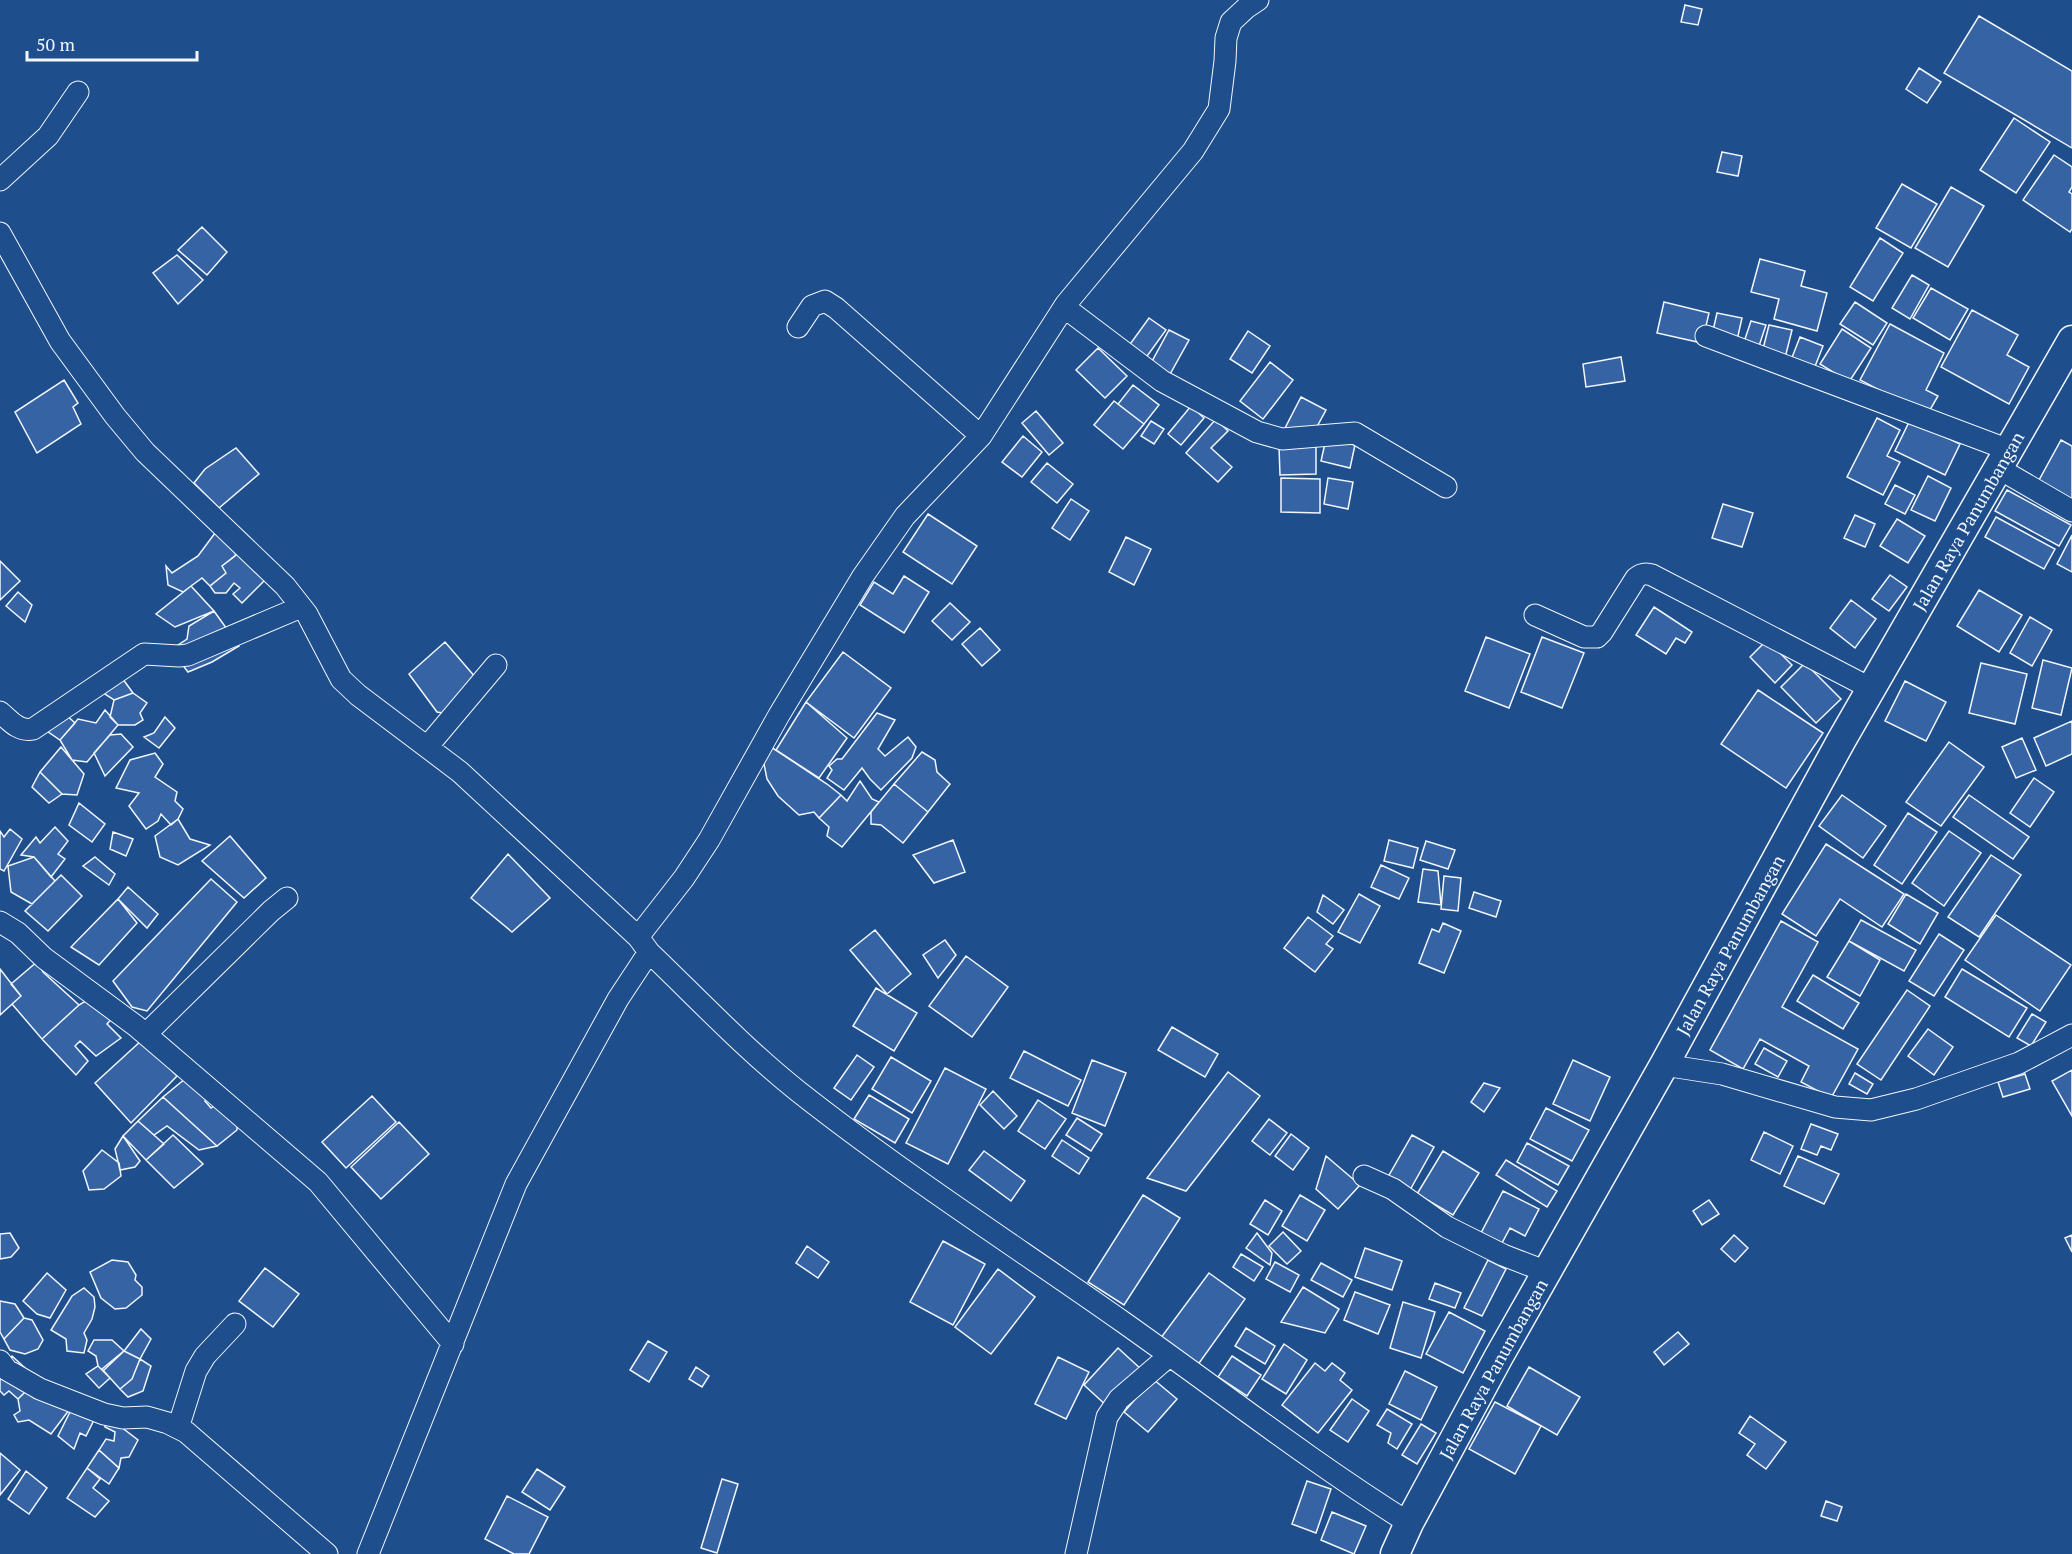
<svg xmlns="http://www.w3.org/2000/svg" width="2072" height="1554" font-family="'PT Serif',serif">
	<rect width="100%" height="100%" fill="#1f4e8c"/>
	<path fill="#3563a3" stroke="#f2f6ff" stroke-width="1.5" d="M1685,5l17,4 -4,16 -17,-3z
		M1979,16l93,55v77l-128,-75z
		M1919,68l22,14 -14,21 -21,-14z
		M2014,118l36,24 -34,51 -36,-23z
		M1722,152l20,4 -4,20 -21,-4z
		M2054,155l18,12v20l-3,5 3,2v35l-2,3 -47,-32z
		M1902,184l35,20 -26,44 -35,-20z
		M1951,187l33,19 -36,61 -33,-19z
		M202,227l25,25 -20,23 -29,-25z
		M1880,238l23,15 -30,48 -23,-14z
		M177,255l26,25 -25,24 -25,-31z
		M1760,259l45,12 -4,15 26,7 -10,38 -43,-12 5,-20 -28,-7z
		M1912,275l17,10 -19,34 -18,-11z
		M1931,288l37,21 -18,31 -37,-22z
		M1664,302l45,11 -7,30 -45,-10z
		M1855,302l32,21 -14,22 -33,-21z
		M1972,310l46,25 -11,20 22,12 -20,37 -68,-37z
		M1717,313l25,5 -5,22 -25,-5z
		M1149,318l17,12 -21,29 -17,-12z
		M1751,321l15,4 -8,24 -15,-4z
		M1890,324l54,29 -18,37 12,6 -11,19 -67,-35z
		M1769,325l23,5 -7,28 -23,-5z
		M1842,329l29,19 -22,34 -29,-18z
		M1169,330l20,10 -20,36 -19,-11z
		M1248,331l22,15 -18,27 -22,-14z
		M1800,337l23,9 -9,23 -23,-9z
		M1098,348l29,28 -22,22 -29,-28z
		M1621,357l4,24 -39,6 -3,-23z
		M1270,362l23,18 -30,39 -23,-18z
		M64,380l14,23 -5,4 8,17 -44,29 -22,-41z
		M1133,385l26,20 -15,19 -26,-20z
		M1301,397l25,13 -12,22 -32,2z
		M1114,401l30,23 -21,25 -29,-24z
		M1191,406l13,12 -23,27 -13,-11z
		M1036,411l27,32 -14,12 -27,-32z
		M1877,418l23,12 -13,26 13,6 -17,33 -36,-18z
		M1216,419l12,12 -17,17 21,19 -14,15 -32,-29z
		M1910,420l50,24 -15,31 -50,-24z
		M1151,421l13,8 -10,15 -13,-8z
		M1023,436l19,16 -20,25 -20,-15z
		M1326,439l29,6 -5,23 -29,-7z
		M2061,440l11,6v55l-34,-19z
		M1316,446v28l-36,1 -1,-28z
		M236,448l23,26 -40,34 -25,-25 11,-14z
		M1047,463l26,21 -16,19 -26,-21z
		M1928,476l23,12 -16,33 -24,-11z
		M1281,478l39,1v34l-39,-1z
		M1328,478l25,4 -5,27 -24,-5z
		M1895,485l20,10 -10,19 -20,-10z
		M2007,490l64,35 -12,21 -64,-35z
		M1071,499l18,12 -19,29 -18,-12z
		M1723,504l30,9 -11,34 -30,-9z
		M928,514l49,32 -25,38 -49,-32z
		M1855,515l20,9 -10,23 -21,-9z
		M1996,517l59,32 -11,20 -59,-32z
		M1897,519l28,17 -17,27 -28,-17z
		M221,525l18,17 -4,14 -13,10 4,7 -16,13 -8,-8 -19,14 -15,-7 -2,-19 6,7 26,-17z
		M2072,535v37l-15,-8z
		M1126,537l25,12 -17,36 -25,-13z
		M245,548l27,25 -30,30 -9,-9 7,-6 -6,-5 -8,10h-11l-5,-7 16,-13 -4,-7z
		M0,561l20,20 -20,19z
		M1890,575l17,12 -18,24 -17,-12z
		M904,576l25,16 -25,41 -44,-28 14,-23 19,12z
		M191,586l23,25 -39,16 -19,-13z
		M1979,590l43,25 -23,37 -42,-26z
		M18,592l14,13 -7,17 -19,-16z
		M1851,600l25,19 -21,29 -25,-20z
		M950,603l20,19 -18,18 -20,-19z
		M1654,607l38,25 -7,11 -9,-5 -10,16 -30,-19z
		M214,611l25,35 -27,16 -24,10 -7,-9 -6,-16 12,-8 2,-13z
		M2030,617l22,13 -20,36 -22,-13z
		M980,628l20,22 -18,16 -20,-22z
		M1486,637l44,17 -21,54 -44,-17z
		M1542,637l42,16 -22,55 -41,-16z
		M1767,640l25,25 -17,18 -25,-26z
		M445,642l31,36 -33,35 -6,-1 -28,-38z
		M843,652l48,36 -37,50 -48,-36z
		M2043,660l29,8 -11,47 -29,-7z
		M1805,663l36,36 -25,24 -35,-36z
		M1981,663l46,11 -12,50 -46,-11z
		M117,671l16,22 -19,7 -20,-13z
		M1905,681l41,21 -20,39 -41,-20z
		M1758,690l65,43 -37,55 -65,-44z
		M133,693l14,10 -7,10 3,7 -8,5h-17l-8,-8 4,-17z
		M806,702l41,36 -28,40 -43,-28z
		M61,710l14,13 -15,17 -22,-15z
		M105,710l13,15 -31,37 -15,-2 -12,-20 18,-21 18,4z
		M877,713l18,7 -17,29 7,7 23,-19 8,10 -4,11 -31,32 -11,-11 -8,-11 -18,22 -17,-12 5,-8 -3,-4 8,-7h5z
		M165,717l10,11 -16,20 -15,-11 10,-4z
		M2072,721v33l-26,12 -12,-28z
		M121,734l12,13 -28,29 -11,-23 16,-18z
		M2022,738l14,32 -20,8 -14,-31z
		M1949,742l35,25 -43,59 -35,-24z
		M768,745l59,39 14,11 -22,23 -5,-6 -15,3 -21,-19 -11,-17 -5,-25z
		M61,747l23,27 -7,21 -15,-1 -22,-22z
		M922,752l13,8 2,12 13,12 -22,28 -34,-28z
		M155,753l8,11 -8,13 22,15 -2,9 8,8 -5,10 -7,6 -10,-11 -3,7 -12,8 -17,-23 10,-13 -23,-5 14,-28z
		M40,772l22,22 -13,9 -17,-16z
		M2034,778l20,14 -24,35 -20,-14z
		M860,781l12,18 7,3 -37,45 -15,-11 2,-9 -10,-9 22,-23 6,6z
		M894,784l34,28 -25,31 -22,-18 -10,-1v-12z
		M1842,795l44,31 -23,32 -44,-32z
		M1969,795l60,42 -16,22 -60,-42z
		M79,803l26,21 -13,18 -23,-17z
		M1908,813l29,19 -35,52 -28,-19z
		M178,819l12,20 20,6 -32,20 -18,-8 -5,-21z
		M55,827l13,14 -10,13 7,5 -14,18 -17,-20 -13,-2 15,-18 4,6z
		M10,829l12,10 -18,32 -4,-2v-38l4,6z
		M1949,831l32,22 -37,53 -32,-23z
		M113,832l20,7 -7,17 -16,-7z
		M230,836l36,42 -22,20 -42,-37z
		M953,840l12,32 -31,11 -21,-28z
		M1389,840l29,8 -5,20 -29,-7z
		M1426,841l29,9 -7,19 -28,-9z
		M1826,844l78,50 -22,33 -42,-28 -24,37 -34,-22z
		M508,854l42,44 -38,34 -41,-34z
		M1991,855l30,20 -42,62 -31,-20z
		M34,857l21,24 -23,23 -21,-12 -3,-26z
		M95,857l20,17 -6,11 -26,-19z
		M1381,865l28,13 -10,21 -28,-12z
		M1423,869l15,2 3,34 -23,-3z
		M61,875l21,21 -34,35 -23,-20z
		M1444,876l17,2 -3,33 -17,-2z
		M211,879l26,23 -90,109 -15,-4 -19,-26z
		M128,887l30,27 -11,14 -29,-29z
		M1474,892l27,9 -5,16 -27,-9z
		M1359,894l21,12 -20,37 -22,-11z
		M1906,894l32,19 -18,31 -32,-20z
		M1323,895l21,15 -11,14 -16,-12z
		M118,899l19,24 -38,42 -28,-18z
		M1996,915l75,50 -31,46 -75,-51z
		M1308,917l25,19 -7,8 7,5 -18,23 -31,-24z
		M1861,920l55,30 -12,21 -55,-30z
		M1781,921l37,21 -36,65 76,42 -27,49 -30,-16 8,-16 -49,-27 -17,30 -33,-19z
		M1443,923l18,8 -17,42 -25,-10 13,-34 7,3z
		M875,930l36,44 -24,20 -37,-44z
		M1939,934l25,16 -30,46 -25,-15z
		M945,940l11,15 -18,23 -15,-23z
		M1849,941l31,19 -20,36 -33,-19z
		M966,956l42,31 -36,50 -43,-31z
		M38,961l5,11 36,33 -37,34 -30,-35 9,-8 -10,-12z
		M0,969l21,27 -21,19z
		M1962,969l65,39 -18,29 -64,-40z
		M1813,975l46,28 -16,26 -46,-28z
		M876,988l41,25 -23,38 -41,-25z
		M1907,990l23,16 -49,74 -24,-16z
		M95,995l19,21 -7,8 14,14 -25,18 -16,-15 -5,5 13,15 -12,14 -34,-36 37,-34z
		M2032,1014l14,8 -15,24 -14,-8z
		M1172,1027l46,27 -13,23 -47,-27z
		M1928,1029l25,18 -19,28 -26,-19z
		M142,1040l35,36 -46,47 -36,-40z
		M1764,1048l23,13 -9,16 -23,-13z
		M1024,1051l57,29 -13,26 -58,-28z
		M857,1055l17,12 -23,33 -17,-12z
		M891,1057l40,24 -19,32 -40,-24z
		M1092,1060l34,13 -21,53 -33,-13z
		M1573,1060l37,17 -20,44 -37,-17z
		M945,1068l41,21 -38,75 -42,-21z
		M2072,1070v46l-20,-35z
		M1228,1072l32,24 -74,95 -39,-13z
		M1855,1073l18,11 -6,10 -18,-10z
		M191,1074l18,15 -4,12 6,7 11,-8 15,14v16l-20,16 -54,-49z
		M2025,1074l5,15 -27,8 -5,-15z
		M1484,1083l16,5 -16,24 -13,-10z
		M993,1091l24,25 -13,13 -24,-24z
		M869,1095l40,24 -14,24 -41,-24z
		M372,1096l24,26 -50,46 -24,-26z
		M163,1097l54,49 -18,4 -32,-24 -13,9 -16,-14z
		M1038,1100l28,19 -21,30 -27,-18z
		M1546,1108l43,22 -17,31 -42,-22z
		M1077,1118l25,16 -11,17 -25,-16z
		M1269,1119l18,14 -17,22 -18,-14z
		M138,1121l26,23 -18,16 -23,-24z
		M399,1122l30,32 -48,45 -30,-32z
		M1811,1124l27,10 -7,16 -10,-4 -4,9 -16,-6z
		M1764,1132l29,14 -13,28 -29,-14z
		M1291,1134l18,14 -16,22 -18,-14z
		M173,1135l30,29 -29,24 -28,-28z
		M1412,1135l22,12 -24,43 -22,-13z
		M123,1136l17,25 -5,6 -15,3 -5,-21z
		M1062,1140l27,18 -10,16 -27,-18z
		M1527,1143l42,23 -11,19 -41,-23z
		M102,1150l17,13 2,13 -17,13 -15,1 -6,-19z
		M984,1151l41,30 -14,20 -42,-31z
		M1443,1151l36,22 -26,42 -36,-21z
		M1326,1156l34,29 -22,24 -22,-20z
		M1798,1156l41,18 -15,30 -40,-18z
		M1506,1160l51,31 -10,16 -51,-32z
		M1503,1191l36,18 -14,27 -15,-8 -8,15 -21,-10z
		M1143,1195l37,23 -56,87 -36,-23z
		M1300,1195l25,15 -18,31 -25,-15z
		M1265,1200l17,11 -14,24 -18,-11z
		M1709,1200l10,14 -17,11 -9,-14z
		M1283,1232l18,19 -14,13 -18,-18z
		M10,1233l9,15 -8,9 -11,2v-25z
		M1257,1233l15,20 -2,12 -24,-17z
		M1734,1235l14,13 -13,14 -14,-13z
		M2072,1235v17l-7,-14z
		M943,1241l42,23 -32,61 -43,-23z
		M807,1246l22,16 -11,16 -22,-15z
		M1365,1248l37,13 -10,29 -37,-13z
		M1241,1254l22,13 -9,14 -21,-14z
		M112,1260l16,2 8,13 -1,5 7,7v8l-16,13 -11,1 -14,-11 -11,-26z
		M1488,1260l18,9 -24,47 -18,-8z
		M1275,1262l24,13 -9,17 -24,-13z
		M1321,1263l31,17 -9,17 -32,-17z
		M265,1268l34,26 -26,33 -34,-26z
		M998,1269l37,28 -44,57 -36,-27z
		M47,1273l19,17 -16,28 -13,-4 -14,-13z
		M1209,1273l36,26 -48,67 -37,-27z
		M1435,1283l26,10 -6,15 -26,-9z
		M1303,1287l36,22 -14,24 -44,-11z
		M84,1288l10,9 1,10 -3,12 -8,14 3,7 -3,13 -17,-2 -1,-12 -15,-9 21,-34z
		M1355,1292l35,13 -12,29 -34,-14z
		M0,1301l15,3 9,14 -20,21 -4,-7z
		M1403,1302l32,10 -14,46 -31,-10z
		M1449,1312l36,19 -22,42 -37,-19z
		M24,1318l8,2 11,20 -5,9 -13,5 -15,-4 -6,-11z
		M1246,1328l29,18 -10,18 -30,-18z
		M141,1329l10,10 -11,20 -16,-8z
		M1678,1332l11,12 -25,21 -10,-13z
		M94,1340h18l12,11 -21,20 -5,-5 -2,-10 -8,-5z
		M648,1341l19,11 -18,30 -19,-12z
		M1284,1344l23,16 -21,34 -24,-15z
		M1118,1348l24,22 -34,37 -24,-22z
		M124,1351l16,8 -8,20 -12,10 -18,-20z
		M12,1356l13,12 -4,10 5,13 -8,8 -9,-8 -5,4 -4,-4v-20z
		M1232,1356l29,19 -14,21 -29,-19z
		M1058,1357l31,15 -23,47 -31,-15z
		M140,1359l11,7 -8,25 -15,6 -8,-8 12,-10z
		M1315,1363l10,8 7,-8 13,10 -5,7 12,10 -34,43 -36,-28z
		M98,1366l12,12 -11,10 -13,-14z
		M696,1367l13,9 -7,11 -13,-8z
		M1529,1367l51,30 -23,38 -50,-29z
		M1405,1371l32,16 -16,33 -32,-16z
		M1153,1379l24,20 -29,33 -24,-20z
		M40,1389l35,13 -24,32 -22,-14 -11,2 -4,-7 6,-4 -2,-12 8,-8 8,7z
		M1352,1399l17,12 -21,31 -18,-12z
		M75,1402l23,10 -12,24 -6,-3 -6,16 -16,-13z
		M1495,1402l46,24 -26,48 -46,-25z
		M1387,1409l25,15 -15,25 -9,-6 3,-10 -14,-8z
		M104,1414l34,26 -9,17 -8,1 -2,10 -20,-18 7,-11 8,2 1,-9 -10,-5z
		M1750,1416l36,26 -20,27 -19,-14 8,-11 -16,-11z
		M1421,1424l15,9 -19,31 -15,-9z
		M99,1450l20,18 -10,16 -22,-16z
		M0,1453l20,17 -20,25z
		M87,1468l13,11 -7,9 16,13 -14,16 -28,-19z
		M537,1469l28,18 -15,23 -28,-18z
		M26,1471l21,17 -18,26 -21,-15z
		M722,1479l16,5 -21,69 -16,-5z
		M1307,1481l24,8 -15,44 -24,-9z
		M507,1496l41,21 -19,37h-15l-29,-15z
		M1826,1501l16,6 -5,14 -16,-5z
		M1332,1512l34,14 -12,28 -33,-14z"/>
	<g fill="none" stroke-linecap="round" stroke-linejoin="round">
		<g stroke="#f2f6ff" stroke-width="23">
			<path id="street" d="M0,180l48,-44 30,-44
				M0,233l60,108 55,75 30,36 140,134 22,28 34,65 17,16 102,77 178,165 11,15c49,47 97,98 150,140 104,82 216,154 324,230 95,67 187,139 286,201
				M1064,307l98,74 95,51 25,7 73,-6 91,54
				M798,327l14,-21 13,-5 11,7 145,128
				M1706,336l303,114
				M1998,468l74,43
				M1535,615l49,22h13l5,-5 34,-54c6,-5 10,-5 16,-3l220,114
				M0,712c10,9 19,20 33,17l111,-75 35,2 9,-1 113,-48
				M427,747l69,-82
				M0,922l18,11 26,25 92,68 182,156 135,162
				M638,937l46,-59 25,-38 70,-125 84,-139 42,-60 76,-80 85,-132 127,-153 26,-42 6,-48 1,-23 5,-16 15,-14 12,-8
				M146,1034l125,-123 16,-13
				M1664,1065l58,9 113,33 36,3 45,-11 103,-36 53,-28
				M1364,1176l29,13 54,38 56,28 44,17
				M0,1361l7,9 33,19 64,25 19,4 24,-1 21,6 18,9 141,122
				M178,1428l18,-57 9,-15 30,-32
				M368,1554l148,-370 102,-185 31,-47
				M1076,1554l31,-137 12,-18 50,-43"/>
		</g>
		<g stroke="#f2f6ff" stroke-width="31">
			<path id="secondary" d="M1395,1554l14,-31 89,-165 166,-293 177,-324 231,-401"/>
		</g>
		<use href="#street" stroke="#1f4e8c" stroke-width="21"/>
		<use href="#secondary" stroke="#1f4e8c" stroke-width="28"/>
	</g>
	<g text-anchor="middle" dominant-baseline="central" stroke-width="4.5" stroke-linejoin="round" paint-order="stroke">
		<g font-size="18" fill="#f2f6ff" stroke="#1f4e8c">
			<text transform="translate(1968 521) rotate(-60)">Jalan Raya Panumbangan</text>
			<text transform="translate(1730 945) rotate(-61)">Jalan Raya Panumbangan</text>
			<text transform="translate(1493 1369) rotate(-61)">Jalan Raya Panumbangan</text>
		</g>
	</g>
	<path d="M27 51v9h170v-9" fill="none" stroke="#f2f6ff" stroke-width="3"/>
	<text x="36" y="51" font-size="18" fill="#f2f6ff" stroke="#1f4e8c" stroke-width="4.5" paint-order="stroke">50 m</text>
</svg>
